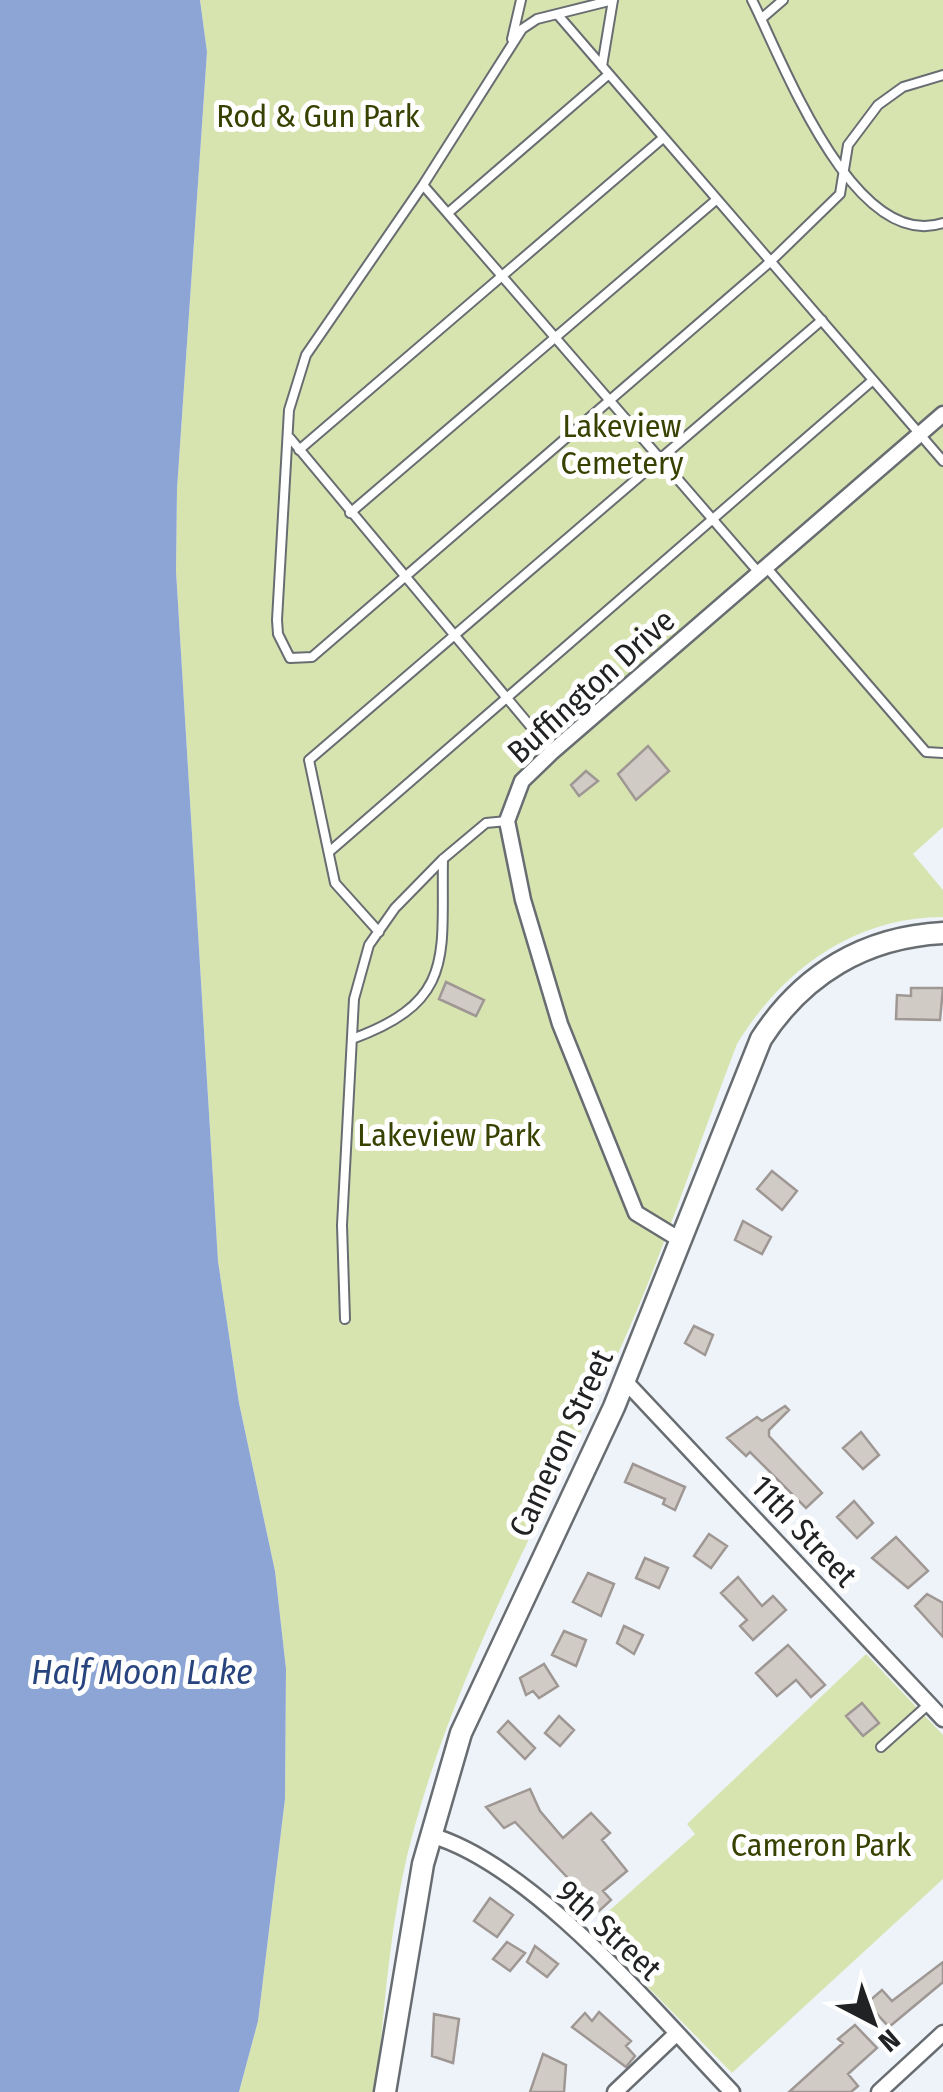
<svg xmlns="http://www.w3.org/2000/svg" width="943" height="2092" font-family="'Fira Sans Condensed',sans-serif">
	<rect width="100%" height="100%" fill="#eef3f9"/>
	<path fill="#d8e4b0" d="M200,0h743v827l-30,27 30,36v27c-89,0 -161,53 -206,127 -39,101 -72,206 -117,305 -72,158 -160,311 -206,480 -24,86 -29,175 -38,263h-137l19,-71 27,-222 1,-130 -11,-98 -36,-168 -21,-142 -42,-690 1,-82 30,-437z
		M866,1654l77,81v144l-211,194 -142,-145 105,-94 -8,-10z"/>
	<path fill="#8da5d4" d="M0,0h200l7,52 -30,437 -1,82 42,690 21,142 36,168 11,98 -1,130 -27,222 -19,71h-239z"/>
	<path fill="#d1cbc6" stroke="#9e9793" stroke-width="2.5" d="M648,746l21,25 -33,29 -18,-26z
		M586,771l12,10 -19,15 -8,-11z
		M446,982l38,18 -8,16 -37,-17z
		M911,988h32l-3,32 -44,-1 1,-24 14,1z
		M772,1171l25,20 -15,19 -25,-21z
		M743,1221l28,16 -9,17 -27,-14z
		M694,1326l19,9 -8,20 -20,-12z
		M785,1406l4,4 -20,20v6l53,57 -16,15 -56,-56 -4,4 -19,-18 30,-21 5,4z
		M861,1432l18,23 -16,14 -20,-21z
		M633,1464l52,23 -10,23 -12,-6 2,-5 -40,-17z
		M854,1501l19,22 -16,15 -20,-21z
		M709,1534l18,12 -16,22 -17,-12z
		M896,1537l32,34 -20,17 -36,-30z
		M645,1558l23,10 -9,20 -23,-10z
		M588,1573l26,11 -13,32 -28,-14z
		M738,1577l24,29 11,-10 13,14 -33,30 -13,-14 7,-6 -26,-27z
		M927,1594l16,9v34l-28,-31z
		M624,1626l19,9 -9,19 -17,-11z
		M564,1631l22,9 -10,26 -24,-11z
		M788,1645l37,40 -14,12 -15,-17 -19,16 -21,-23z
		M544,1664l14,22 -19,12 -6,-7 -7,4 -6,-17z
		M862,1703l17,20 -16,13 -17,-20z
		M559,1716l15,14 -14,16 -15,-13z
		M508,1721l27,27 -10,11 -27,-27z
		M530,1789l10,22 23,27 28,-25 19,20 -8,7 25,31 -24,20 8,9 -12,11 -84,-89 -11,6 -18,-21z
		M490,1898l23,17 -16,22 -23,-16z
		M507,1942l18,11 -15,18 -17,-12z
		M535,1946l23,18 -11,13 -20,-15z
		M943,1962v20l-54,45 -22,-24 15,-13 10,11z
		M599,2012l32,29 -5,5 9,10 -9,11 -54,-40 13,-14 7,8z
		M434,2014l25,5 -6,44 -21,-7z
		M855,2025l22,23 -29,26 10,12 -7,6h-62l54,-49 -5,-4z
		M543,2054l23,11 -2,27h-34z"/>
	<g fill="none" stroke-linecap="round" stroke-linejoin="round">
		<g stroke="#686d72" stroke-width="12">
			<path id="service" d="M613,0l-76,19 -15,10 -99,156 -117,170 -17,55 -12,210 1,14 12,24 22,-1 458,-395 70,-68 8,-49 30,-40 25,-18 40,-12
				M752,0c30,59 101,253 191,223
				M558,15l385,446
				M761,19l22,-19
				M512,39l9,-39
				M602,66l11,-66
				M423,185l337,389
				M448,213l161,-139
				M290,438l262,314
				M299,450l364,-312
				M350,513l366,-313
				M767,568l159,184 17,1
				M329,852l544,-472
				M379,932l-44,-49 -26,-123 513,-440
				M352,1039c105,-38 89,-85 91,-180
				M345,1319l-3,-94 12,-226 15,-54 26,-37 48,-49 43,-36 21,-2
				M881,1747l48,-43"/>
		</g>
		<g stroke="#686d72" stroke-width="19">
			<path id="minor" d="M682,1241l-46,-28 -76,-189 -37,-124 -16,-79 15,-40 30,-29 391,-338
				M625,1381l318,338
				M430,1835c103,29 227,179 302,257
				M615,2092l61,-58
				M879,2092l64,-59"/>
		</g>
		<g stroke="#686d72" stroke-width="25">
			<path id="secondary" d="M385,2092l38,-228 38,-131 153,-326 147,-368c42,-65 104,-102 182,-106"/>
		</g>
		<use href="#service" stroke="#fff" stroke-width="8"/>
		<use href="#minor" stroke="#fff" stroke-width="14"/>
		<use href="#secondary" stroke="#fff" stroke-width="20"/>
	</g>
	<g text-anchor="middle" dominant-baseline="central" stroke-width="10" stroke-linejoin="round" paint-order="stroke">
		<g font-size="32" fill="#384100" stroke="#fff">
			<text x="318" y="116">Rod &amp; Gun Park</text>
			<text x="622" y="426">Lakeview<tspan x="622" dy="37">Cemetery</tspan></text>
			<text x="449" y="1135">Lakeview Park</text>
			<text x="821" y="1845">Cameron Park</text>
		</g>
		<g font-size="32" fill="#202224" stroke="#fff">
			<text transform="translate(591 686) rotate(-42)">Buffington Drive</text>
			<text transform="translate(561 1443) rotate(-65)">Cameron Street</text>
			<text transform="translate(804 1531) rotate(47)">11th Street</text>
			<text transform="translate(609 1930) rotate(43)">9th Street</text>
		</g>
		<g font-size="35" font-style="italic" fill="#28447e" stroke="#fff">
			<text x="142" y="1672">Half Moon Lake</text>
		</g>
	</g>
	<g transform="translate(873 2022) rotate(139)" stroke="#ffffff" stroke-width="8" paint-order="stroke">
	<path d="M0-8L18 38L0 25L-18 38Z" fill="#202224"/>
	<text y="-15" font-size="28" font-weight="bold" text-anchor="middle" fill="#202224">N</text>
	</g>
</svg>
